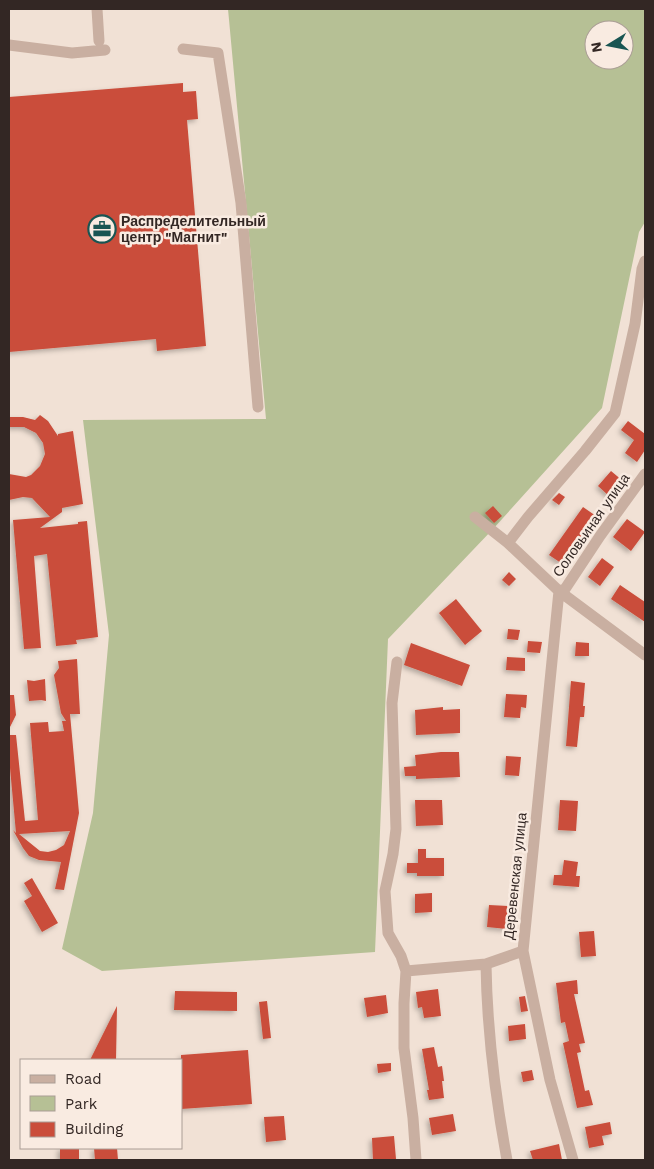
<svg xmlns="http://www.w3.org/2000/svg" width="654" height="1169" font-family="'Work Sans',sans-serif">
	<defs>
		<filter id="shadow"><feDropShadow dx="-2.5" dy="2.5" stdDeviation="2.5" flood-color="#0004"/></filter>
	</defs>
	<rect width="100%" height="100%" fill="#f1e1d5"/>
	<path fill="#b6c095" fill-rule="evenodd" d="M228,9h417v213l-6,10 -37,176 -109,121 -105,110 -13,313 -273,19 -40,-22 31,-136 16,-178 -26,-215 183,-1zM594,30h30v30h-30z"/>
	<path fill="#ca4d3a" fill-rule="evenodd" filter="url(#shadow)" d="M183,83v9l13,-1 2,28 -11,1 19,226 -49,5 -1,-12 -147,13v-255z
		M40,415l8,6 10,15v-2l15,-3 10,73 -21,4v4l-22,16 38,-4v-2l9,-1 11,116 -22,3 1,4 -21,2 -9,-92 -13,2 7,92 -17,1 -11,-129 37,-3 -18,-19 -9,-1 -14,3v-26l17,3 5,-2 9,-9 5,-12 -2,-11 -7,-10 -12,-6h-15v-10h14l12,3z
		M628,421l17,13v16l-8,12 -12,-9 9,-13 -13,-10z
		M611,471l12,10 -14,15 -11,-10z
		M559,493l6,4 -6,8 -7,-5z
		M493,506l9,10 -8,7 -9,-10z
		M583,507l13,9 -35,47 -12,-8z
		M627,519l18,13 -14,19 -18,-14z
		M602,558l12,9 -14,19 -12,-9z
		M509,572l7,7 -7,7 -7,-6z
		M620,585l25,17v20l-34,-23z
		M456,599l26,32 -17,14 -26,-32z
		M508,629l12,1 -2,10 -11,-1z
		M528,641l14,1 -2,11 -13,-1z
		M576,642l13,1v13h-14z
		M411,643l59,22 -8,21 -58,-21z
		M507,657l18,1v13l-19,-1z
		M77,659l3,55h-10l9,99 -15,77 -9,-1 6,-27 -22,-2 -10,-4 -6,-8 -10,-18 3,3 -7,-76v-22h7l9,86 13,-1 -8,-97 18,-1 1,10 15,-1 -2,-10h4l-5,-8 -7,-38 5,-7 -1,-7zM70,831l-6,14 -8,5 -8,2 -8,-1 -21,-17z
		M45,679l1,22 -5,-1 -12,1 -2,-21 7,1z
		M571,681l14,2 -2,23h2l-1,11h-4l-3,30 -11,-1z
		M506,694l21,1 -1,13 -5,-1 -1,11 -16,-1z
		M9,695h5l2,20 -7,14z
		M443,707v3l17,-1v24l-44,2 -1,-25z
		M441,752h18l1,25 -44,2v-3h-11l-1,-9 12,-1 -1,-11z
		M506,756l15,1 -2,19 -14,-1z
		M415,800h27l1,25 -27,1z
		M560,800l18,1 -2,30 -18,-1z
		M418,849h8v9h18v18h-27v-3h-10v-10h11z
		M564,860l14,2 -2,14h4l-1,11 -26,-2 1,-10h8z
		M32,878l26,45 -16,9 -18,-31 8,-5 -8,-13z
		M432,893v19l-17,1v-19z
		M489,905l19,1 -1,23 -20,-2z
		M594,931l2,25 -15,1 -2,-25z
		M577,980l1,14h-4l11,49 -6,1 2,8 -4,1 8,38 4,-1 4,15 -16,3 -14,-65 6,-2 -4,-19 -4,1 -5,-40z
		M438,989l3,27 -17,2 -2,-11 -4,1 -2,-16z
		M175,991l62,1v19l-63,-1z
		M386,995l2,18 -21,4 -3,-19z
		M525,996l3,15 -7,1 -2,-15z
		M267,1001l4,37 -8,1 -4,-37z
		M117,1006l-1,54h-26z
		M525,1024l1,15 -17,2 -1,-15z
		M434,1047l4,20 4,-1 2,15h-2l2,17 -15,2 -2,-10h2l-7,-41z
		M248,1050l4,54 -71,5v-54z
		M391,1063v8l-13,2 -1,-9z
		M532,1070l2,10 -11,2 -2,-10z
		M453,1114l3,17 -24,4 -3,-17z
		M284,1116l2,24 -20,2 -2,-25z
		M610,1122l2,12 -10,2 2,9 -15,3 -4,-21z
		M394,1136l2,23 -23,1 -1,-22z
		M559,1144l3,16h-29l-3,-9z
		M60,1148h19v12h-19z
		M94,1148h23l1,12h-23z"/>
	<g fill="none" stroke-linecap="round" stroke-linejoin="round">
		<path stroke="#c9afa1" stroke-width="11" d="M97,9l2,32
			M9,45l63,8 33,-3
			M183,49l35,4 23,150 17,204
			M475,517l33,26 51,48 86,64
			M508,543l20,-26 57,-66 30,-38 20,-89 7,-55 3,-8
			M559,591l-36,360 27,129 23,80
			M559,591l6,-2 35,-53 45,-62
			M397,662l-5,41 4,126 -3,25 -8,37 3,42 13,23 5,15 -2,32v45l9,70 3,42
			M486,964c1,66 9,131 21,196
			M406,971l80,-7 37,-13"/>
	</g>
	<defs>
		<g id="office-ring" transform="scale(1.4375)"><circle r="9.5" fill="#f9ebe1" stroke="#195552" stroke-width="1.5"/><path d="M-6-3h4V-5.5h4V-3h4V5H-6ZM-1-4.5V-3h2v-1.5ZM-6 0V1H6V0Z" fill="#195552"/></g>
	</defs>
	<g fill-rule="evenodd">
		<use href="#office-ring" x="102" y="229"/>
	</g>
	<g text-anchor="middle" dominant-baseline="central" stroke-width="5" stroke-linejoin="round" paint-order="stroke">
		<g font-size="14" font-weight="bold" fill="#332724" stroke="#f9ebe1" text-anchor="start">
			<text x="121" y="221">Распределительный<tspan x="121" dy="16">центр "Магнит"</tspan></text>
		</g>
		<g font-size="14" fill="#332724" stroke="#f9ebe1">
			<text transform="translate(591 525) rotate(-55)">Соловьиная улица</text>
			<text transform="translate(515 876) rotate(-84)">Деревенская улица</text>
		</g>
	</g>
	<rect width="654" height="1169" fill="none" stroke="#332724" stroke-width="20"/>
	<rect x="20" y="1059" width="162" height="90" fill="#f9ebe1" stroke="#aa9d95"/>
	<rect x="30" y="1075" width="25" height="8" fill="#c9afa1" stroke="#aa9d95"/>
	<text x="65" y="1084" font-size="15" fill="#332724">Road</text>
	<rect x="30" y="1096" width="25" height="15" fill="#b6c095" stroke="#aa9d95"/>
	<text x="65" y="1109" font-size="15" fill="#332724">Park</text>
	<rect x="30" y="1122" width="25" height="15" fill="#ca4d3a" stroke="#aa9d95"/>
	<text x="65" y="1134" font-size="15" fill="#332724">Building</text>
	<g transform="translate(609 45) rotate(260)"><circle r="24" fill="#f9ebe1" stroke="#aa9d95"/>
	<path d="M0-4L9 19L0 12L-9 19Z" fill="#195552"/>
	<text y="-8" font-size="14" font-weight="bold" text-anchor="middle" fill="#332724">N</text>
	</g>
</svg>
